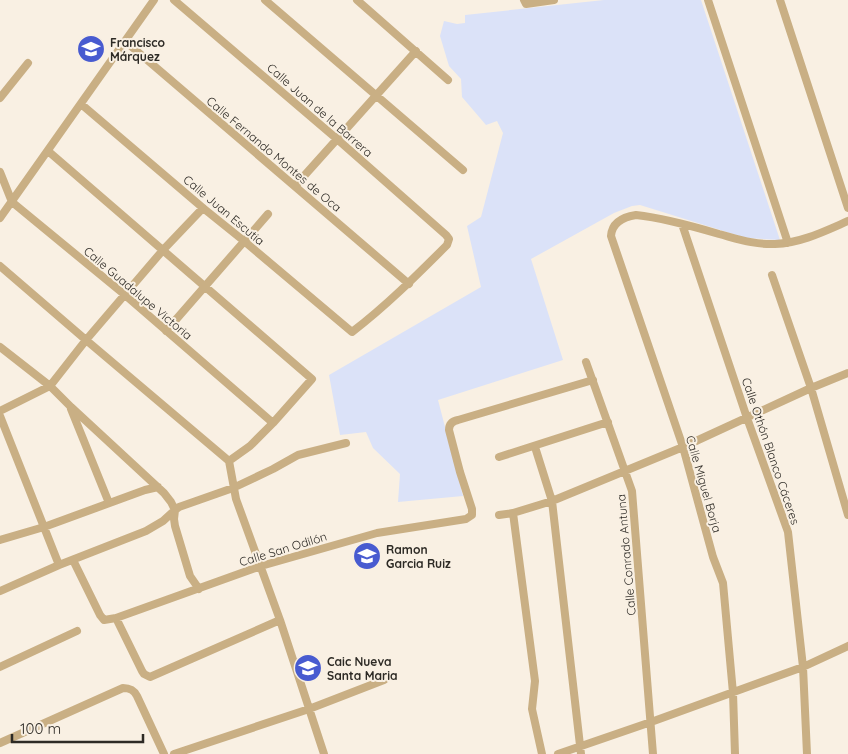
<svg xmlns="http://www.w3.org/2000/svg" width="848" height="754" font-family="Quicksand,sans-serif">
	<rect width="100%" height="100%" fill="#f9f0e3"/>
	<path fill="#dbe2f8" d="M604,0h97l79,240 -34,-2 -106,-33 -8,1 -18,7 -83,46 32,101 -125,40 25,96 -65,6 2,-28 -27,-26 -7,-16 -26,3 -11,-60 152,-88 -14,-61 14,-9 22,-84 -6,-12 -11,4 -24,-28 -1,-18 -12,-13 -9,-30 4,-15 13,3 8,-1v-8z"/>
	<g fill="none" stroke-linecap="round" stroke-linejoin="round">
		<path stroke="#c9af84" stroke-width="8" d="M265,0l198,170
			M357,0l91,80
			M524,0l2,4 28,-4
			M708,0l80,243
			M780,0l68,208
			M125,41l284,243
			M0,98l28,-35
			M81,104l122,104 41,33 108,91c34,-26 64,-56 95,-87l2,-6 -3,-4 -109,-96 -163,-139
			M48,151l264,228 -39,44 -23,23 -21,15
			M0,172l12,30 113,93 148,128
			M295,186l121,-135
			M0,218l154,-218
			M682,224l65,194 41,114 15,135 4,87
			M0,266l86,74 143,121
			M772,275l39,113 37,127
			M166,331l102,-117
			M0,347l50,39 21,21 93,86 7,9 4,8
			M586,362l46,129 21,263
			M71,409l38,94
			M0,411l50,-25 36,-46 77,-90 40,-42
			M0,416l59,149
			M535,447l17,54 29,253
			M499,457l109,-35
			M229,461l7,38 44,121 44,134
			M175,510l-1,9 1,7 15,50 9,13
			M513,513l22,168 -3,28 10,45
			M499,515l14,-2 39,-12 131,-54 128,-59 37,-15
			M0,540l44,-13 101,-37 13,-3
			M73,560l27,55 4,5 12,-2 145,-52 116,-33 89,-14 6,-4v-6l-12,-37 -11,-42c0,-6 4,-9 9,-10l135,-40
			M0,591l59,-26 87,-34 17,-10 12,-11 4,-3 54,-19 40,-19 25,-14 48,-12
			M116,618l26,53 2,3 6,3 130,-57
			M0,667l77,-36
			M0,743l123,-55c7,0 11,2 14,8l27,58
			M174,754l135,-45 75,-29
			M558,754l93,-32 152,-55 45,-21
			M735,754l-2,-61 -10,-110 -10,-26 -30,-110 -72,-211c1,-14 12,-19 25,-21 28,3 56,11 83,19 19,5 36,11 56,10 26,-1 50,-13 73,-23"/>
	</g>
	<defs>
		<g id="school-disc" transform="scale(1.4375)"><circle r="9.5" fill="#485bd0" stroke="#f9f0e3"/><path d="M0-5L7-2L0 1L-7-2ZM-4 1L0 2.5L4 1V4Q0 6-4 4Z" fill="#fff"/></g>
	</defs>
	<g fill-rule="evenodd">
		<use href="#school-disc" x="91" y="49"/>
		<use href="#school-disc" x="367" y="556"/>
		<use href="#school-disc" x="308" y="668"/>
	</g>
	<g text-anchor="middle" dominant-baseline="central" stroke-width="4" stroke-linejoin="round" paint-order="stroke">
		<g font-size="12" font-weight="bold" fill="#2d2a25" stroke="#f9f0e3" text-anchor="start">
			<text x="110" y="42">Francisco<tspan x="110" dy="14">Márquez</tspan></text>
			<text x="386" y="549">Ramon<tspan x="386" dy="14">Garcia Ruiz</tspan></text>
			<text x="327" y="661">Caic Nueva<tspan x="327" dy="14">Santa Maria</tspan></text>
		</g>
		<g font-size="12" fill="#2d2a25" stroke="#f9f0e3">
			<text transform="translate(320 110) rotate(41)">Calle Juan de la Barrera</text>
			<text transform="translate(274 154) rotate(40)">Calle Fernando Montes de Oca</text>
			<text transform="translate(224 210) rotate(40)">Calle Juan Escutia</text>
			<text transform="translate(138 293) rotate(40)">Calle Guadalupe Victoria</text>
			<text transform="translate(771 451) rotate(71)">Calle Othón Blanco Cáceres</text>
			<text transform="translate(704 484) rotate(74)">Calle Miguel Borja</text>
			<text transform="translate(283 549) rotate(-17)">Calle San Odilón</text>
			<text transform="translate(626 555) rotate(-95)">Calle Conrado Antuna</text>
		</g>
	</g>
	<path d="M12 734v8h131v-8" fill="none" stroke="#2d2a25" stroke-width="2.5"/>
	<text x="20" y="734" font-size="15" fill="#2d2a25" stroke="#f9f0e3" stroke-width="4" paint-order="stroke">100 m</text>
</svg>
